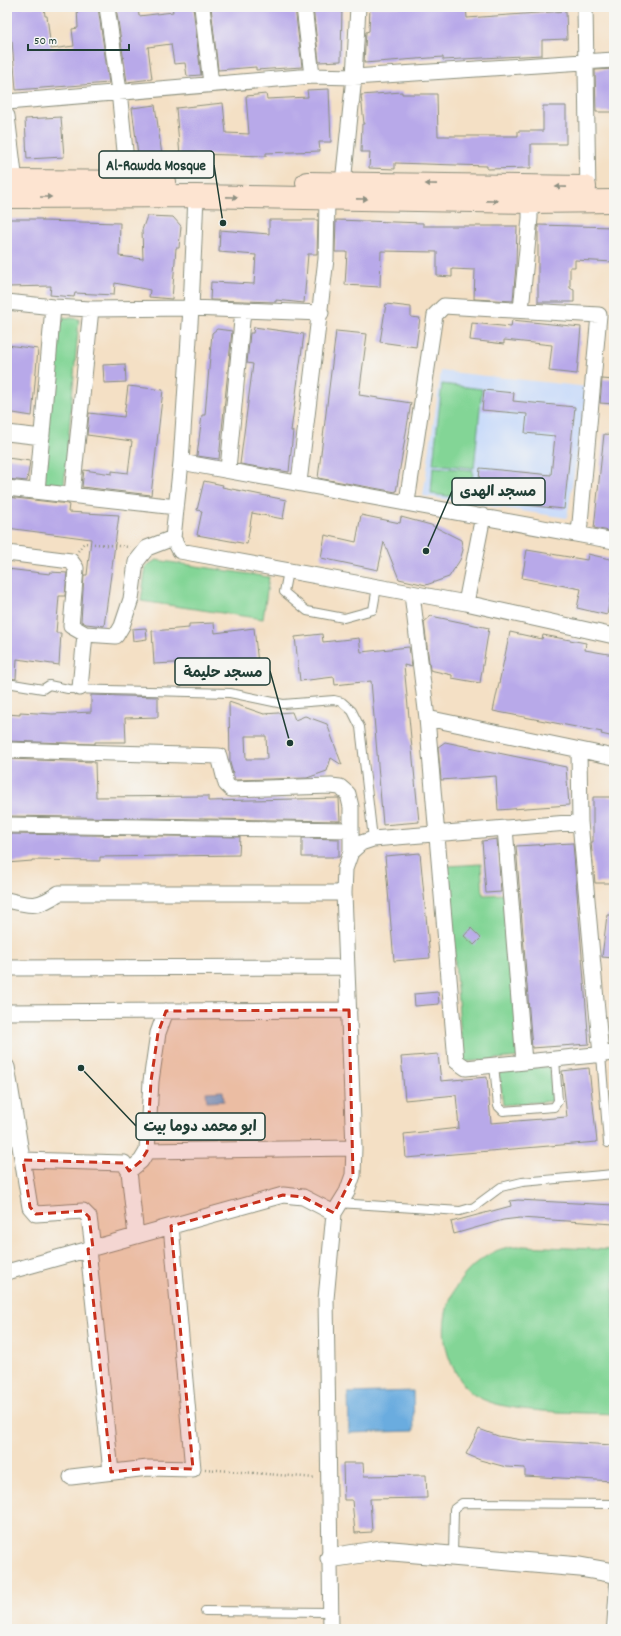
<svg xmlns="http://www.w3.org/2000/svg" width="621" height="1636" font-family="Dekko,'Playpen Sans Arabic',sans-serif">
	<rect width="100%" height="100%" fill="#f6f6f2"/>
	<filter id="ink" filterUnits="userSpaceOnUse"><feTurbulence type="fractalNoise" baseFrequency=".025" numOctaves="2"/><feDisplacementMap in="SourceGraphic" scale="8" xChannelSelector="R" yChannelSelector="G"/><feConvolveMatrix kernelMatrix="1 2 1 2 8 2 1 2 1" color-interpolation-filters="sRGB"/></filter>
	<filter id="wash" filterUnits="userSpaceOnUse"><feTurbulence type="fractalNoise" baseFrequency=".012" numOctaves="4" result="noise"/><feDisplacementMap in="SourceGraphic" scale="16" xChannelSelector="R" yChannelSelector="G"/><feGaussianBlur stdDeviation="0.9" result="paint"/><feColorMatrix in="noise" values="0 0 0 0 0 0 0 0 0 0 0 0 0 0 0 0 0 1.4 0 .05"/><feComposite in="paint" operator="in"/></filter>
	<g filter="url(#wash)">
		<rect width="100%" height="100%" fill="#f4e0c5"/>
		<path fill="#cadcf9" d="M441,371l147,16 -21,131 -144,-22z"/>
		<path fill="#83d596" stroke="#518965" d="M55,316l24,3 -15,168 -24,-2z
			M442,384l40,5 -8,79 -41,-4z
			M433,467l40,3 -2,29 -40,-5z
			M156,560l113,17 -6,42 -122,-18 5,-35z
			M481,864l2,31 23,-1 14,163 -57,5 -16,-196z
			M550,1066l3,35 -50,4 -4,-34z
			M523,1246l91,4v164c-37,-2 -107,0 -138,-18 -9,-5 -16,-16 -21,-25 -21,-38 -10,-83 23,-109 8,-6 17,-12 27,-14 5,-2 12,-2 18,-2z"/>
		<path fill="#6bacdf" stroke="#45748a" d="M223,1091l1,10 -17,1 -1,-10z
			M413,1391l1,40 -65,2 -1,-40z"/>
		<g id="blocks">
			<path fill="#b8a9e9" fill-rule="evenodd" d="M7,7h37l1,9h2l4,33 23,-3 -2,-17 6,-1 -1,-21h21l11,76 -93,7 -4,-49 -5,1z
				M116,7h22l1,9 34,-4 -1,-5h21l8,68 -14,1 -2,-13 -11,1 -3,-20 -23,3 4,32 -25,3z
				M211,7h84l7,60 -46,3v-3l-38,3z
				M313,7h29l-1,54 -22,1z
				M370,7h96l1,11 99,-7 1,28 -25,1v15l-99,5v-3l-79,6 2,-31 3,-1z
				M614,69v43h-18l-1,-42z
				M329,89l2,53h-12l1,9 -54,2v3l-72,-2v2h-14l-4,-48 47,-5 3,30 23,1 -3,-38 20,-2 1,5 41,-2 -1,-7z
				M402,92v2h35l1,42h80v-5h25v-25h23v38h-35v24l-44,1v-3l-92,-3v6l-26,-1 1,-16h-9l1,-28h2l-3,-29z
				M155,105l7,50h-24l-6,-47z
				M61,117l3,40 -37,2 -2,-40z
				M147,216l26,1 8,9 -2,22h-3l-4,51 -23,-2 1,-7 -35,-7 -1,12 -39,-2 -1,4 -24,-2 1,-9 -43,1 -1,-68h35v2l78,2 -1,33 24,3 -1,-29z
				M269,220h49l-1,34h-9l-4,49 -28,-3v2l-66,-2 1,-18 43,2 2,-29 -37,-3 1,-22 49,4z
				M336,220l87,3v3h94l-1,39 -3,36 -39,-2 1,-29 -23,-1v8l-15,-1v-24l-56,-1 -1,36 -35,-2 2,-33h-12z
				M538,225l76,2v35l-39,-2v7h-5v21l4,2v12h-36z
				M386,304l25,3v10l9,1 -4,29 -36,-5z
				M512,320l69,7 -4,47 -28,-3 3,-26 -48,-5v4l-34,-4 2,-17 39,4z
				M254,327l50,7 -13,97h2l-4,41 -49,-8 13,-100 -6,-1 3,-30h3z
				M217,329l15,2 -13,128 -22,-3 5,-41h3l7,-82z
				M336,331l31,3 -8,61 52,8 -15,89 -78,-14z
				M7,345l31,4 -6,67 -25,-4z
				M125,364l1,18 -22,1 -1,-18z
				M602,379l12,1v24l-14,-1z
				M128,386l35,4 -12,105 -69,-8 2,-17 28,4v-3l16,2 4,-32 -45,-6 2,-22 35,4z
				M484,390l30,3 -1,8 62,6 -11,102 -70,-7 2,-20 -17,-2 1,-12 71,7 4,-39 -30,-3 2,-19 -45,-4z
				M604,434l10,1v97l-20,-4z
				M7,458l23,3 -3,20 -20,-2z
				M204,481l19,4 -1,2 64,13 -3,19 -31,-6 -5,31 -50,-9 5,-24 -5,-1z
				M7,497l62,7 -1,8 51,3 -15,111 -18,-2 -5,-3 3,-46h3l4,-36 -84,-11z
				M361,515l39,8 1,-6 30,8 30,15 2,10 -3,10 -11,17 -23,8 -27,-6 -15,-37 -6,28 -57,-12 4,-23 31,7z
				M527,550l60,10 1,-6 26,6v19l-7,36 -30,-7 4,-19 -59,-11z
				M7,569l43,5v-2l17,1 -2,23h-6l-3,37h5l-2,32 -42,-6 -1,20 -9,-1z
				M431,616l58,12 -9,55 -28,-5v-3l-22,-5 -6,-48z
				M214,623l1,10 39,-5 5,44 -23,3 -1,-12 -42,4 -1,-5 -38,2 -2,-33 37,-3v-4z
				M146,628l1,11 -14,2 -1,-12z
				M510,632l32,7 1,-4 43,8 -1,7 29,5v82l-13,-3 1,-2 -109,-21z
				M322,634l1,8 36,-4 2,14 48,-5 3,20 -8,-2 15,157 -36,3 -12,-144 -36,4 -1,-8 -34,4 -5,-44z
				M91,695l67,2v20l-33,1 1,24h-31v2l-88,-3v-27l13,1v-3l33,2 38,-2z
				M229,702l35,12 28,-2 3,8 10,-4 22,8 15,41 -11,-7 -4,13 -20,7 -72,2 -5,-17zM245,736h21l1,23h-21z
				M445,742l121,25 3,38 -71,5 -2,-34 -55,4 -3,-33z
				M7,759l88,3 1,35 112,-1v5l131,-3 1,23 -333,-5z
				M593,797h21v86h-19l-4,-41h2z
				M7,834l233,3 -1,18 -139,2v4l-68,-1v1l-25,2z
				M302,838l37,1v18h-37z
				M497,839l4,53 -15,1 -4,-52z
				M573,843l16,201 -57,4 -16,-202z
				M420,853l10,105 -36,3 -9,-105z
				M607,915h7v43l-12,-1z
				M471,928l10,10 -7,7 -10,-9z
				M438,992l1,12 -24,2 -1,-12z
				M438,1054l3,27 46,-4 4,46 76,-6 -5,-46 27,-3 8,74 -191,16 -2,-24 55,-6 -3,-33 -51,5 -4,-43z
				M518,1200l96,5v19l-94,-6 -17,2 -49,14 -3,-12 60,-16 -1,-5z
				M479,1429l19,7 24,4 92,5v36l-89,-5v-8l-19,-1 -26,-7 -14,-6z
				M343,1463h20l1,13 62,-1 1,23 -57,1 2,33 -17,1 -3,-33h-8z"/>
		</g>
	</g>
	<g filter="url(#ink)">
		<use href="#blocks" fill-opacity="0" stroke="#8a8e7c" stroke-width="1"/>
		<g fill="none" stroke-linecap="round" stroke-linejoin="round">
			<g stroke="#8a8e7c" stroke-width="10">
				<path id="service" d="M288,571l-4,21 23,19 37,7 29,-8 4,-23
					M7,683l36,6 6,-4 19,4 162,4 53,11 51,-4 8,2 10,9 8,16 13,112
					M601,1055l7,88
					M494,1065l4,41 5,5 51,-4 4,-6 -3,-42
					M338,1203l122,8 14,-4 27,-20 21,-5 92,-8
					M453,1556l1,-47 8,-6 152,1
					M205,1611l126,1
					M611,1629l3,-45"/>
			</g>
			<g stroke="#8a8e7c" stroke-width="17">
				<path id="minor" d="M107,7l12,84 9,90
					M202,7l9,77
					M304,7l8,69
					M585,7l3,189
					M7,102l305,-26 42,1 260,-17
					M7,116l8,66
					M343,183l11,-106 4,-70
					M196,196l-5,112 -10,154 -8,76 7,13 286,52 148,33
					M7,302l46,5
					M91,309l100,-1 130,5
					M521,310l9,-92v-16
					M7,433l35,4
					M181,462l433,79
					M228,469l15,-159
					M299,482l27,-223 1,-61
					M7,488l169,19
					M37,491l16,-184 38,2 -19,185
					M407,502l28,-187 9,-9 155,9 -20,219
					M7,553l64,8 5,7 -5,58 14,8 31,2 6,-10 9,-27 5,-37 11,-14 26,-10
					M412,594l15,124 29,343 10,7 148,-15
					M466,603l17,-87
					M80,688l5,-54
					M427,718l187,39
					M7,750l212,6 7,28 5,5 100,-3 9,1 8,7 3,13v45l-6,17 -1,24 10,255 -1,27 -6,17 -13,21 -8,86 5,330
					M579,750l1,72 21,233
					M7,825l343,5
					M505,828l19,234
					M351,852l10,-9 12,-4 207,-17
					M7,900c24,6 31,8 52,-7h285
					M7,968l340,-1
					M7,1012l342,-2
					M7,1067l23,140 6,7 47,-3 6,6 4,31
					M147,1151l207,-3
					M23,1160l101,3 5,8 7,65
					M129,1171l12,-10 6,-10 4,-70 7,-48 8,-22
					M88,1249l23,223
					M7,1272l276,-77 20,2 31,16
					M71,1477l77,-9 45,1 -22,-243"/>
			</g>
			<g stroke="#8a8e7c" stroke-width="21">
				<path id="tertiary" d="M330,1558l51,-8 199,17 34,6"/>
			</g>
			<g stroke="#8a8e7c" stroke-width="24">
				<path id="secondary" d="M7,181l158,1
					M307,183l278,4
					M7,197l189,-1 334,6 84,-1"/>
			</g>
			<path stroke="#8a8e7c" stroke-width="2.5" stroke-dasharray="1 3" stroke-linecap="butt" d="M78,551l6,-8 46,4
				M205,1469l111,9"/>
			<use href="#service" stroke="#fff" stroke-width="8"/>
			<use href="#minor" stroke="#fff" stroke-width="15"/>
			<use href="#tertiary" stroke="#fff" stroke-width="19"/>
			<use href="#secondary" stroke="#fde4d1" stroke-width="22"/>
		</g>
		<defs><path id="oneway-solid" d="M-6-.8H1V-3.2L6.5 0L1 3.2V.8H-6Z"/></defs>
		<g fill="#8e9082">
			<use href="#oneway-solid" transform="translate(431 184) rotate(-179)"/>
			<use href="#oneway-solid" transform="translate(561 187) rotate(-179)"/>
			<use href="#oneway-solid" transform="translate(46 197)"/>
			<use href="#oneway-solid" transform="translate(232 197) rotate(1)"/>
			<use href="#oneway-solid" transform="translate(362 199) rotate(1)"/>
			<use href="#oneway-solid" transform="translate(492 201) rotate(1)"/>
		</g>
	</g>
	<path fill="#c8321e" fill-opacity="0.2" stroke="#c8321e" stroke-width="3" stroke-dasharray="8 5" stroke-linejoin="round" d="M349,1010l4,165 -19,38 -31,-16 -20,-2 -112,31 22,243 -45,-1 -37,4 -23,-223 5,-1 -4,-31 -6,-6 -47,3 -6,-7 -7,-47 101,3 5,8 12,-10 6,-10 4,-70 7,-48 8,-22z"/>
	<path fill="none" stroke="#1f3d34" stroke-width="1.5" d="M223 223L214 165M426 551L452 491M290 743L270 671M81 1068L136 1126"/>
	<g fill="#1f3d34" stroke="#f6f6f2" stroke-width="1.5">
		<circle cx="223" cy="223" r="4"/>
		<circle cx="426" cy="551" r="4"/>
		<circle cx="290" cy="743" r="4"/>
		<circle cx="81" cy="1068" r="4"/>
	</g>
	<g fill="#f6f6f2" stroke="#1f3d34" stroke-width="1.5">
		<rect x="99" y="151" width="115" height="27" rx="4"/>
		<rect x="452" y="478" width="93" height="27" rx="4"/>
		<rect x="175" y="658" width="95" height="27" rx="4"/>
		<rect x="136" y="1113" width="129" height="27" rx="4"/>
	</g>
	<g font-size="15" text-anchor="middle" font-weight="bold" fill="#1f3d34">
		<text x="156" y="170">Al-Rawda Mosque</text>
		<text x="498" y="496">مسجد الهدى</text>
		<text x="223" y="677">مسجد حليمة</text>
		<text x="200" y="1131">ابو محمد دوما بيت</text>
	</g>
	<rect width="621" height="1636" fill="none" stroke="#f6f6f2" stroke-width="24"/>
	<path d="M28 44v6h101v-6" fill="none" stroke="#1f3d34" stroke-width="2"/>
	<text x="34" y="44" font-size="12" fill="#1f3d34" stroke="#f6f6f2" stroke-width="3" paint-order="stroke">50 m</text>
</svg>
